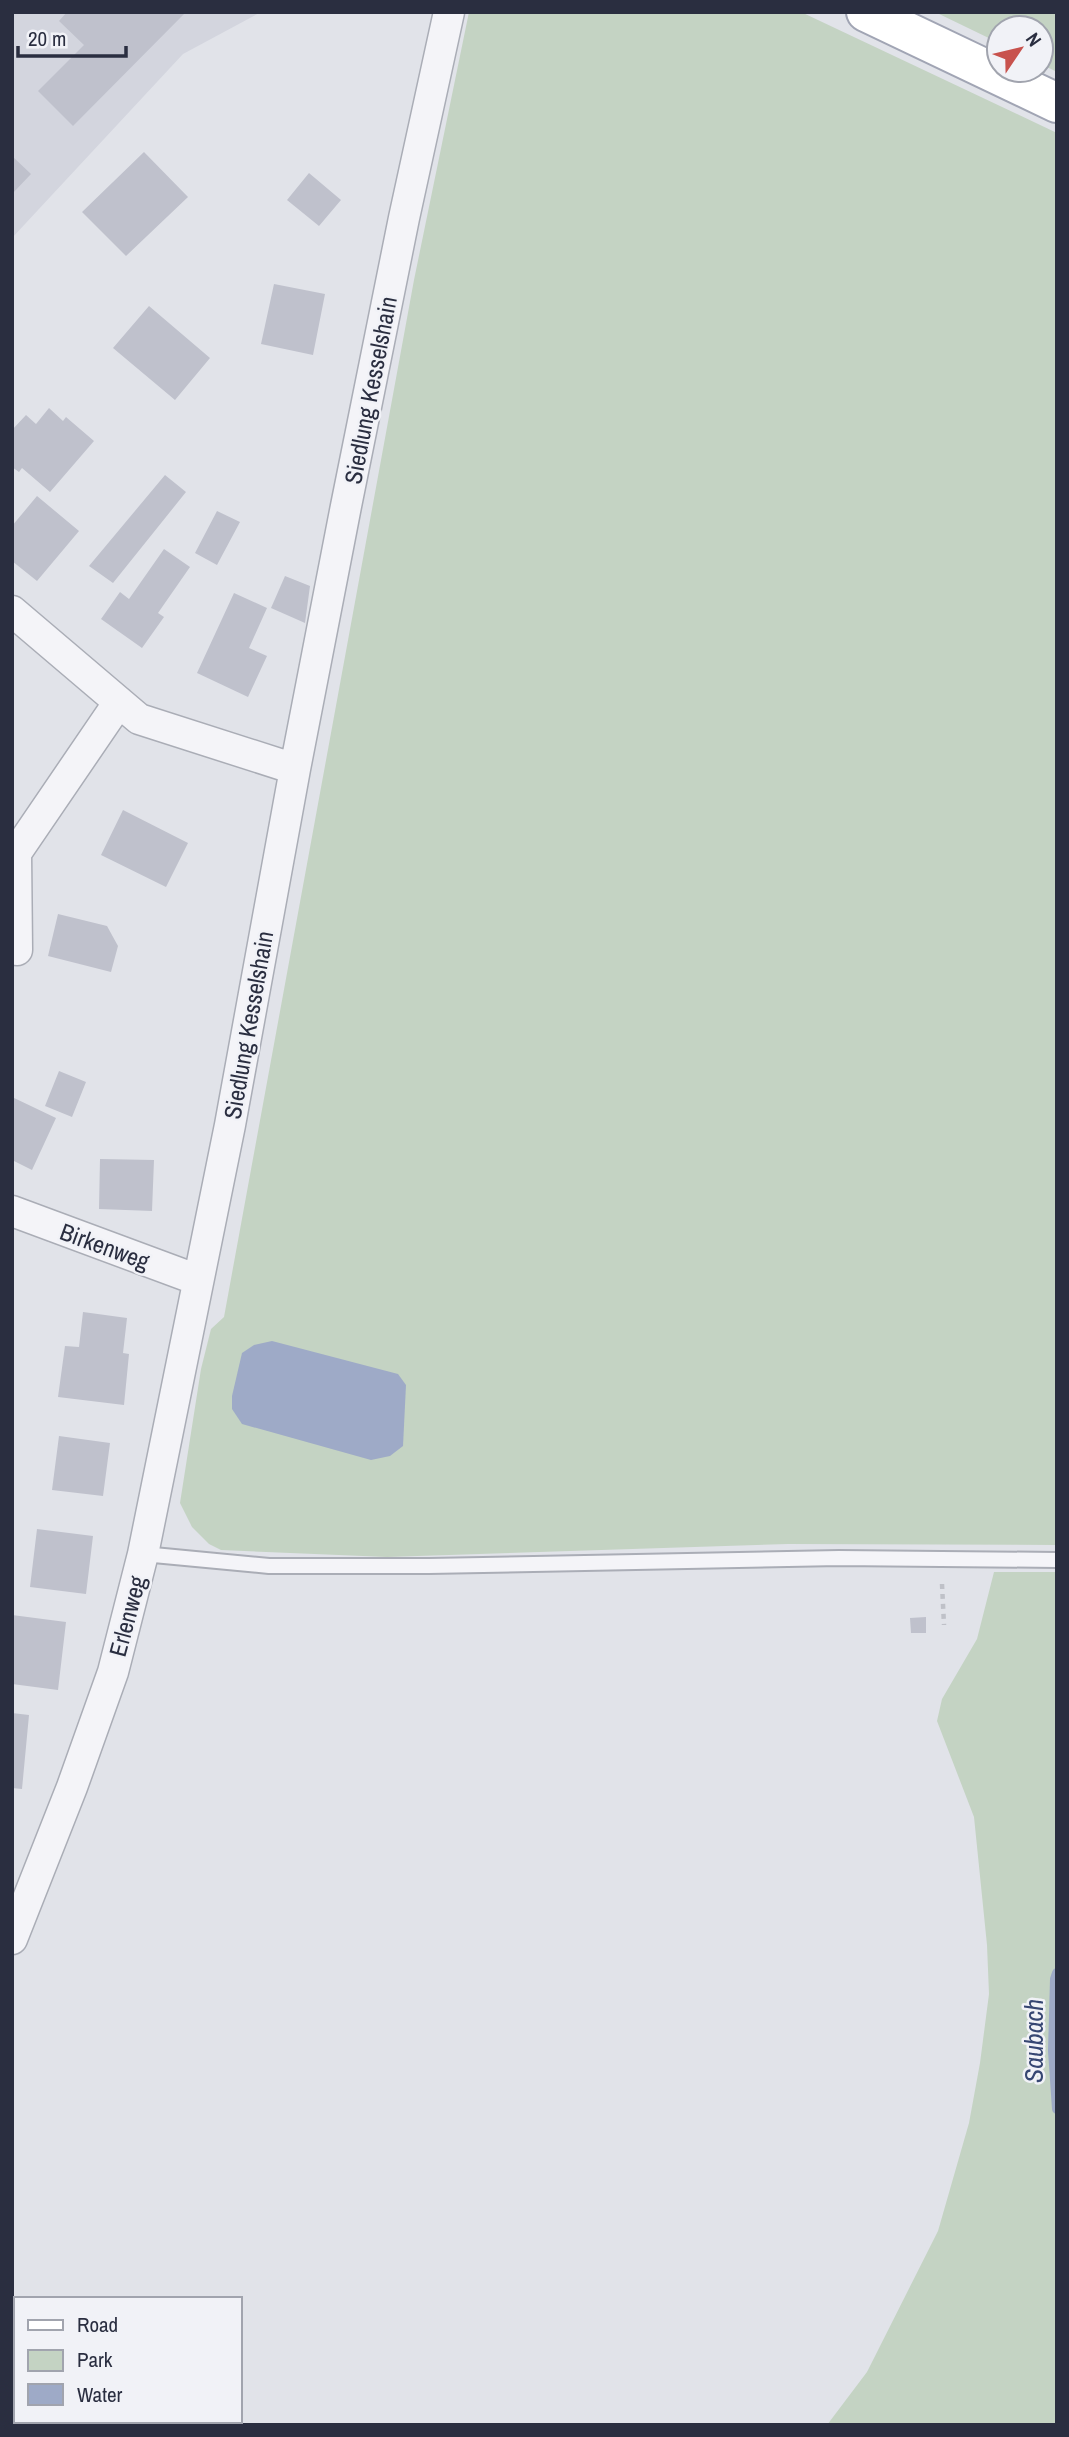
<svg xmlns="http://www.w3.org/2000/svg" width="1069" height="2437" font-family="'Archivo Narrow',sans-serif">
	<rect width="100%" height="100%" fill="#e1e3e9"/>
	<path fill="#d3d5de" d="M12,12h249l-78,42 -171,184z"/>
	<path fill="#c4d3c3" d="M469,12h332l256,121v1412l-269,-1 -401,13 -166,-7 -12,-6 -17,-17 -12,-24 21,-134 10,-40 13,-12 190,-1037z
		M935,12h122v60l-16,-8v-36h-42v15z
		M994,1572h63v853h-230l40,-53 71,-141 31,-108 11,-60 9,-69 -2,-49 -13,-128 -37,-96 5,-22 35,-60z"/>
	<path fill="#9eaac7" d="M272,1341l126,33 8,11 -3,61 -13,10 -19,4 -129,-36 -10,-15v-13l10,-43 12,-8z"/>
	<g fill="none" stroke-linecap="round" stroke-linejoin="round">
		<path stroke="#9eaac7" stroke-width="10" d="M1057,1973l-2,6 -2,72 4,58"/>
	</g>
	<path fill="#bfc1cc" d="M67,12l49,1 70,-1 -113,114 -35,-35 46,-46 -25,-24z
		M144,152l44,45 -62,59 -44,-44z
		M12,156l19,18 -19,20z
		M309,173l32,27 -22,26 -32,-26z
		M274,284l51,10 -12,61 -52,-11z
		M149,306l61,52 -35,42 -62,-52z
		M49,408l14,13 3,-4 28,24 -44,51 -28,-24 -3,4 -7,-5v-37l14,-15 10,9z
		M165,475l21,17 -73,91 -24,-17z
		M37,496l42,35 -42,50 -25,-20v-35z
		M217,511l23,11 -23,43 -22,-12z
		M164,549l26,18 -32,46 6,4 -22,31 -41,-29 19,-27 9,7z
		M285,576l25,10 -5,37 -34,-15z
		M234,593l33,15 -18,40 18,8 -19,41 -51,-24z
		M123,810l65,33 -22,44 -65,-32z
		M58,914l49,12 11,20 -7,26 -63,-16z
		M59,1071l27,11 -14,35 -27,-11z
		M12,1097l44,21 -24,52 -20,-10z
		M100,1159l54,1 -2,51 -53,-2z
		M83,1312l44,6 -4,35 6,1 -5,51 -66,-8 7,-51 14,1z
		M59,1436l51,7 -7,53 -51,-6z
		M37,1529l56,7 -7,58 -56,-7z
		M12,1615l54,7 -8,68 -46,-6z
		M926,1617v16h-15l-1,-15z
		M12,1713l17,2 -7,74 -10,-1z"/>
	<g fill="none" stroke-linecap="round" stroke-linejoin="round">
		<g stroke="#aaadb6" stroke-width="18">
			<path id="lane" d="M143,1554l126,12h160l410,-8 218,2"/>
		</g>
		<g stroke="#aaadb6" stroke-width="33">
			<path id="street" d="M12,611l127,108 156,50
				M17,950l-1,-97 103,-151
				M12,1211l186,69
				M12,1939l60,-152 41,-115 30,-118 87,-429 65,-356 51,-263 58,-288 45,-206"/>
		</g>
		<g stroke="#a1a5b4" stroke-width="42">
			<path id="primary" d="M866,12l191,91"/>
		</g>
		<path stroke="#bfc1c8" stroke-width="4.5" stroke-dasharray="5 5" stroke-linecap="butt" d="M942,1584l2,41"/>
		<use href="#lane" stroke="#f4f4f8" stroke-width="14"/>
		<use href="#street" stroke="#f4f4f8" stroke-width="30"/>
		<use href="#primary" stroke="#fff" stroke-width="38"/>
	</g>
	<g text-anchor="middle" dominant-baseline="central" stroke-width="5" stroke-linejoin="round" paint-order="stroke">
		<g font-size="24" fill="#2a2e40" stroke="#f1f2f7">
			<text transform="translate(370 390) rotate(-79)">Siedlung Kesselshain</text>
			<text transform="translate(248 1025) rotate(-80)">Siedlung Kesselshain</text>
			<text transform="translate(105 1246) rotate(20)">Birkenweg</text>
			<text transform="translate(127 1616) rotate(-75)">Erlenweg</text>
		</g>
		<g font-size="26" font-style="italic" fill="#364672" stroke="#f1f2f7">
			<text transform="translate(1033 2041) rotate(-90)">Saubach</text>
		</g>
	</g>
	<rect width="1069" height="2437" fill="none" stroke="#2a2e40" stroke-width="28"/>
	<rect x="14" y="2297" width="228" height="126" fill="#f1f2f7" stroke="#a1a4ae" stroke-width="2"/>
	<rect x="28" y="2320" width="35" height="10" fill="#ffffff" stroke="#a1a4ae" stroke-width="2"/>
	<text x="77" y="2332" font-size="21" fill="#2a2e40">Road</text>
	<rect x="28" y="2350" width="35" height="21" fill="#c4d3c3" stroke="#a1a4ae" stroke-width="2"/>
	<text x="77" y="2367" font-size="21" fill="#2a2e40">Park</text>
	<rect x="28" y="2384" width="35" height="21" fill="#9eaac7" stroke="#a1a4ae" stroke-width="2"/>
	<text x="77" y="2402" font-size="21" fill="#2a2e40">Water</text>
	<g transform="translate(1020 49) rotate(55)"><circle r="33" fill="#f1f2f7" stroke="#a1a4ae" stroke-width="2"/>
	<path d="M0-5L12 26L0 18L-12 26Z" fill="#c8524d"/>
	<text y="-10" font-size="19" font-weight="bold" text-anchor="middle" fill="#2a2e40">N</text>
	</g>
	<path d="M18 46v10h108v-10" fill="none" stroke="#2a2e40" stroke-width="3.5"/>
	<text x="28" y="46" font-size="21" fill="#2a2e40" stroke="#f1f2f7" stroke-width="5" paint-order="stroke">20 m</text>
</svg>
